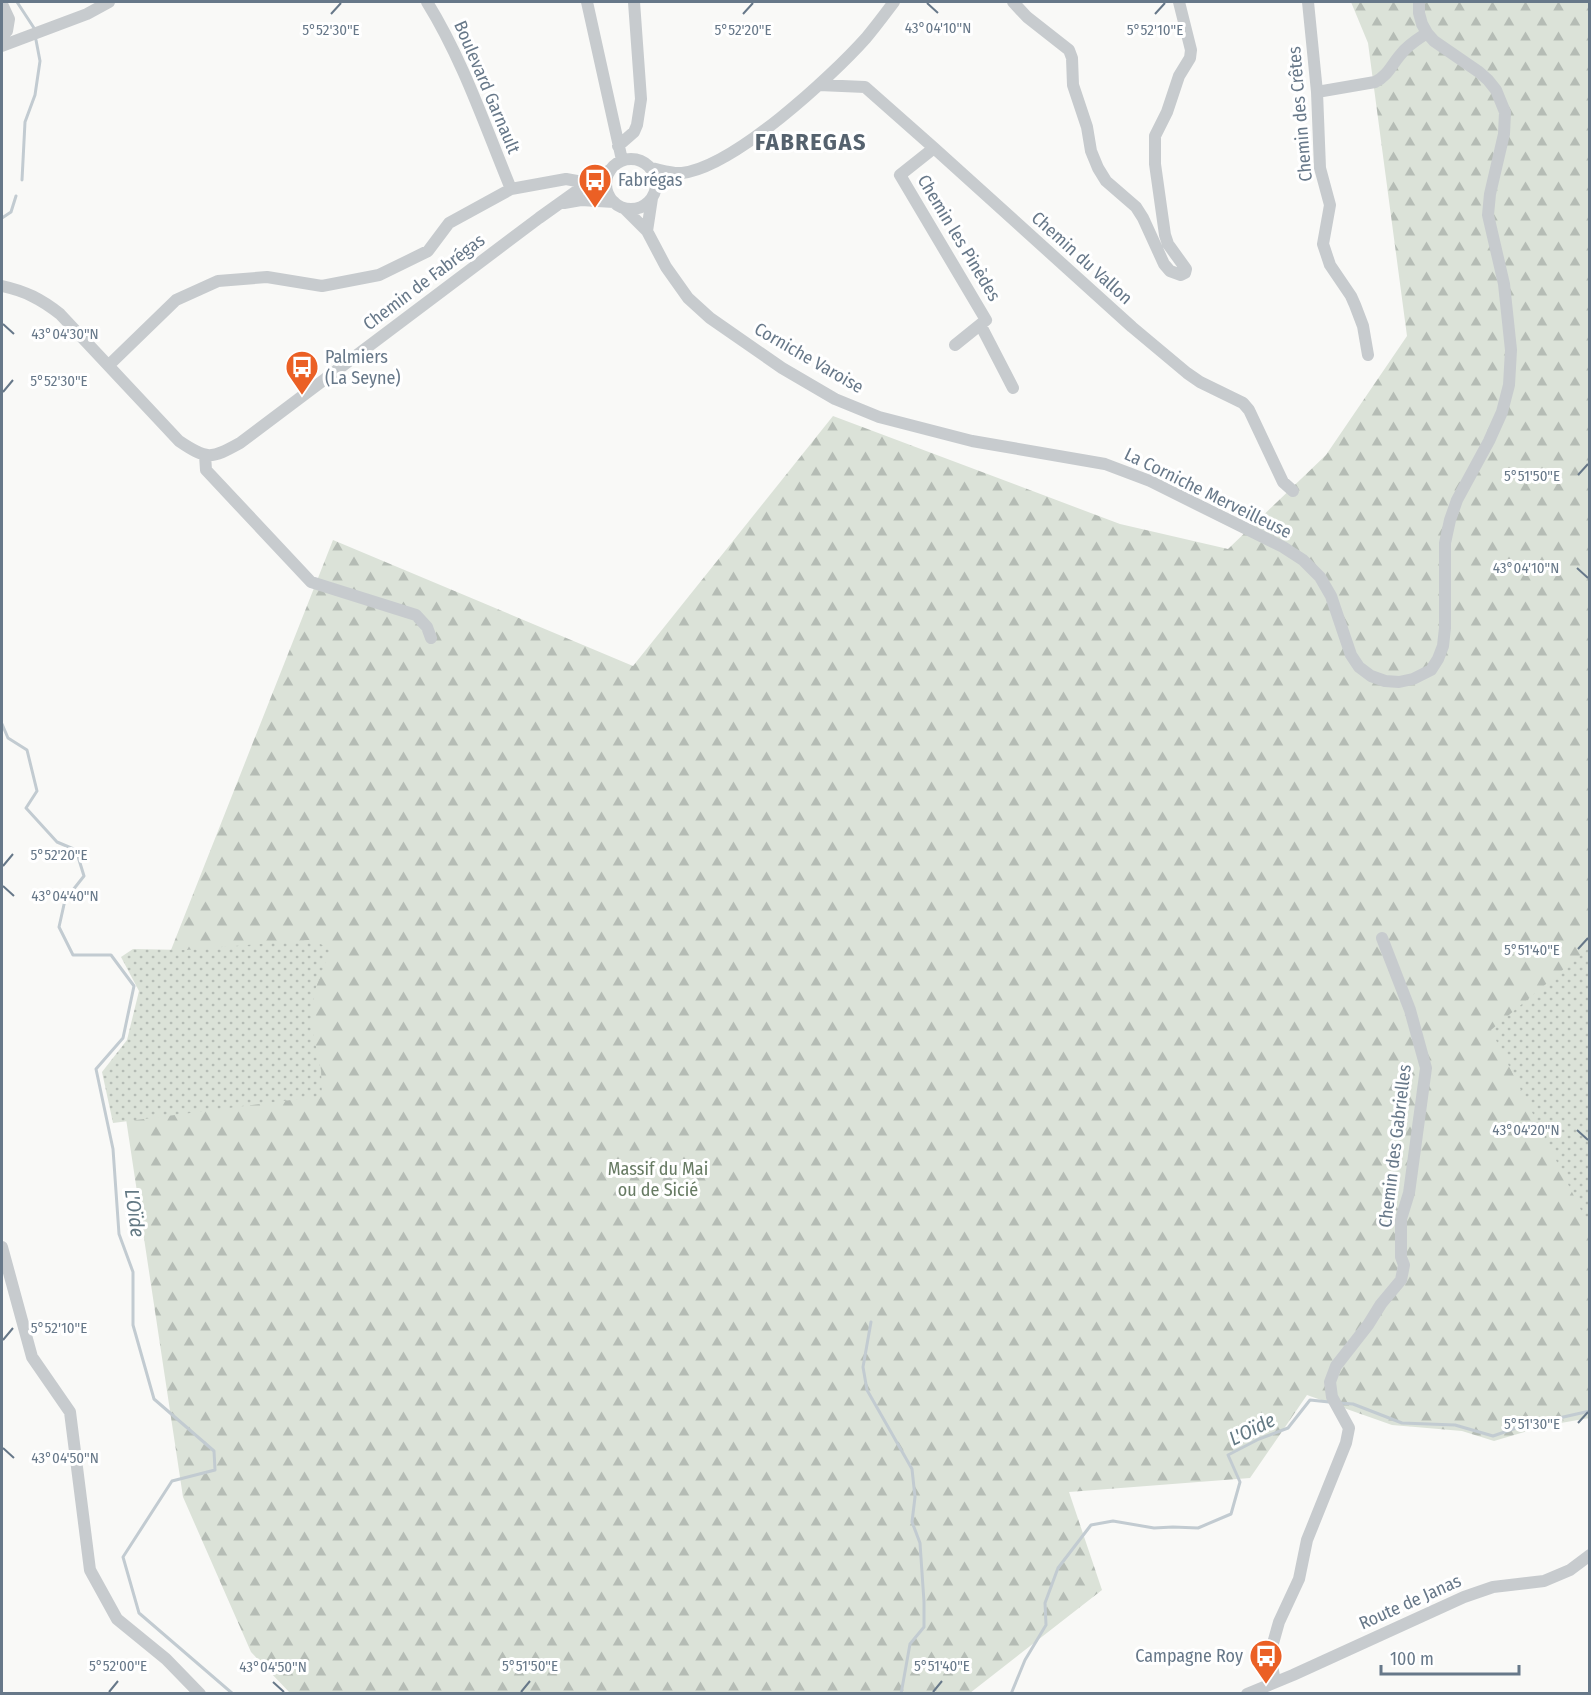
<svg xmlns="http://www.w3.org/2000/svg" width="1591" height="1695" font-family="'Fira Sans Condensed',sans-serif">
	<defs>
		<pattern id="forest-firs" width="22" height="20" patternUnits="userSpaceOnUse" patternTransform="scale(1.5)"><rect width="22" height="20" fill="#dbe2d8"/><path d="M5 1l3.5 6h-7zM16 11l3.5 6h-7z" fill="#b5bcb5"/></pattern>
		<pattern id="park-dots" width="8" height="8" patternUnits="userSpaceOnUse" patternTransform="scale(1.5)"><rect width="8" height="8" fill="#dbe2d8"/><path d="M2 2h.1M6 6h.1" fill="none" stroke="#b5bcb5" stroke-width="1.8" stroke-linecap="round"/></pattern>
	</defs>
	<rect width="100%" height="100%" fill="#f9f9f7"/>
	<path fill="url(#forest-firs)" d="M1351,2h238v1416l-45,8 -50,15 -32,-10 -70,-6 -85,-30 -57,83 -181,14 33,98 -132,103h-680l-39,-41 -68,-155 -63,-418 213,-539 300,126 200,-250 287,108 108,25 98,-94 81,-119 -39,-293z"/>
	<path fill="url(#park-dots)" d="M309,940l22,8 -16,42 -4,33 10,47 1,26 -209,27 -11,-51 25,-32 12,-49 -18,-34 12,-8 53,1z
		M1589,948v278l-98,-196z"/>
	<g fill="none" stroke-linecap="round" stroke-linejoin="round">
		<path stroke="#c2cbd1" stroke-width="3" d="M17,2l17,26
			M22,180l3,-58 10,-27 5,-34 -4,-21
			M2,218l9,-6 5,-16
			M2,724l6,14 19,12 10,41 -11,17 31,34 19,8 8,26 -19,24 -6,27 14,28h38l23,31 -11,52 -27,31 17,80 6,85 14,38v53l21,74 60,52 1,19 -43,11 -49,76 16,56 94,81
			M871,1322l-8,45 4,23 45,79 3,28 -3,25 8,21 4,59v25l-14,17 -9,50
			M1339,1403l14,1 49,19 53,2 38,11 26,-9 71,-16
			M1011,1694l14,-34 21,-35 -1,-22 13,-35 33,-43 22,-4 41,7 19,-1 25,1 33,-14 9,-32 -12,-27 31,-16 29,-11 22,-28 19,2"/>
		<path stroke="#c7cbce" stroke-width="12" d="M427,2c36,58 58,124 84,187
			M587,2l35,158
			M1013,2l14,15 42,33 3,8 1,27 14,42 4,24 7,17 8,13 30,26 7,11 21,46 6,7 11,4 4,-2 1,-4 -18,-25 -3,-9 -10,-71v-28l12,-24 12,-36 11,-18 1,-8 -12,-48
			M1308,2l9,90 3,76 10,37 -7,39 7,21 21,31 4,9 8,21 5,29
			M2,4l7,15 -2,12 -5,4
			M2,46l85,-32 22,-12
			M819,85l46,2 69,61 198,179 55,46 13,9 43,21 6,7 34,72 10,9
			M1317,92l58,-10c13,-6 17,-18 26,-28 7,-9 17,-15 26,-21
			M618,146l16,-14 3,-7 4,-26 -7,-97
			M934,148l-34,27 86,145 -31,25
			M606 184a25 25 0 1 1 50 0a25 25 0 1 1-50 0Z
			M650,168c11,2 21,6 32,5 52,-6 149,-96 184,-135 10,-12 19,-24 28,-36
			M564,203l17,-3 33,2
			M624,208l23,23 19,36 22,31 22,20 72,50 53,31 44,18 93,24 133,23 45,17 133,66 20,13 17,17 11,19 20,59 8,12 12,9 14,5 14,1 14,-3 18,-9 7,-11 5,-13 2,-18v-85l5,-23 7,-20 32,-59 13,-29 7,-27 2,-35 -7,-66 -16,-69 2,-21 14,-60 1,-22 -9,-22 -8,-10 -9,-8 -45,-31 -7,-8 -5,-9 -3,-11v-11
			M647,231l5,-33
			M2,286c23,5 39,13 58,28l119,127c28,19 32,18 61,2l299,-225 49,-35 22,-13
			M981,326l32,62
			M109,365l67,-65 42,-19 49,-4 55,9 57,-11 49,-24 21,-28 62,-34 55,-10 22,4 20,11
			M205,455l1,15 105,112 105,33 11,12 4,11
			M2,1247l30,110 38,55 20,158 27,49 49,40 34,35
			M1275,1682l-5,-28 9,-32 20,-43 8,-39 39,-97 3,-15 -17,-31 -2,-15 6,-16 32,-41 13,-21 20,-24 3,-15 -3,-8v-38l8,-26 17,-125 -16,-58 -28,-72
			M1247,1694l46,-19 171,-78 29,-10 51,-6 26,-11 20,-15"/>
	</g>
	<path fill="none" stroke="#677889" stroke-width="2" d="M927,3l11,10M331,14l10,-11M743,14l10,-11M1155,14l10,-11M3,324l11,10M3,392l10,-12M1578,475l10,-11M1577,568l11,10M3,866l10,-12M3,886l11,10M1578,949l10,-11M1577,1130l11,10M3,1340l10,-12M1578,1423l10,-11M3,1448l11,10M273,1682l11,10M109,1692l9,-11M521,1692l9,-11M933,1692l9,-11"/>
	<defs>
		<g id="bus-pin" transform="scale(1.725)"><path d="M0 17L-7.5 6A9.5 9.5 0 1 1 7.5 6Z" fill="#eb6025" stroke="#fff"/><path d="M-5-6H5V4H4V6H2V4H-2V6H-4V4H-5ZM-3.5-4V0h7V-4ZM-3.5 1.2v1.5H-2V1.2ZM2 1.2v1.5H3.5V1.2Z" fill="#fff"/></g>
	</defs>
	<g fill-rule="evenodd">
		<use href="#bus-pin" x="595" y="180"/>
		<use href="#bus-pin" x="302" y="367"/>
		<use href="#bus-pin" x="1266" y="1656"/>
	</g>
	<g text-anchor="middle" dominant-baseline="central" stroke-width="6" stroke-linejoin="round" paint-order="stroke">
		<g font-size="18" fill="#677889" stroke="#fff">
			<text transform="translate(487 87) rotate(67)">Boulevard Garnault</text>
			<text transform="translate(1300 114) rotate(-95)">Chemin des Crêtes</text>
			<text transform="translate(959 238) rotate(59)">Chemin les Pinèdes</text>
			<text transform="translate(1082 258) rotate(42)">Chemin du Vallon</text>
			<text transform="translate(424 282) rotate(-37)">Chemin de Fabrégas</text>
			<text transform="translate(809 358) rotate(30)">Corniche Varoise</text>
			<text transform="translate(1208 493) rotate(26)">La Corniche Merveilleuse</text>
			<text transform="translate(1395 1146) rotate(-83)">Chemin des Gabrielles</text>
			<text transform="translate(1410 1602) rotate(-24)">Route de Janas</text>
		</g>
		<g font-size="18" fill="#677889" stroke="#fff" text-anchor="start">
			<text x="618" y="180">Fabrégas</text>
			<text x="325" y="357">Palmiers<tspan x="325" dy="21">(La Seyne)</tspan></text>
			<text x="1243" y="1656" text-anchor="end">Campagne Roy</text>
		</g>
		<g font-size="18" fill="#667a62" stroke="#fff">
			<text x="658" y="1169">Massif du Mai<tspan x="658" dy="21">ou de Sicié</tspan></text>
		</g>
		<g font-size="20" font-style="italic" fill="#637984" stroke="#fff">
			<text transform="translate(135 1213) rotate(82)">L'Oïde</text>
			<text transform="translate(1252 1429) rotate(-26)">L'Oïde</text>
		</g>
		<g font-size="24" font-weight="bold" letter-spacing="1.5" fill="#55626e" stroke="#fff">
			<text x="811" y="142">FABREGAS</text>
		</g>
	</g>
	<g font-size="15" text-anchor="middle" fill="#677889" stroke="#fff" stroke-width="6" stroke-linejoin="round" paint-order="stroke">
		<text x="938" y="33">43°04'10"N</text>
		<text x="331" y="35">5°52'30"E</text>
		<text x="743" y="35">5°52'20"E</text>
		<text x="1155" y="35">5°52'10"E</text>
		<text x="65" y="339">43°04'30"N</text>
		<text x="59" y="386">5°52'30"E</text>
		<text x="1532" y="481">5°51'50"E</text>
		<text x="1526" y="573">43°04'10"N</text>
		<text x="59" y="860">5°52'20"E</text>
		<text x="65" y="901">43°04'40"N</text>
		<text x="1532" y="955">5°51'40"E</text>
		<text x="1526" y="1135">43°04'20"N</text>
		<text x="59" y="1333">5°52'10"E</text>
		<text x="1532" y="1429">5°51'30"E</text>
		<text x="65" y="1463">43°04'50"N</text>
		<text x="118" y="1671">5°52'00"E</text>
		<text x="530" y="1671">5°51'50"E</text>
		<text x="942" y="1671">5°51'40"E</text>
		<text x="273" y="1672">43°04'50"N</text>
	</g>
	<rect width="1591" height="1695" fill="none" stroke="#677889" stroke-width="6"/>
	<path d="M1381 1665v9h138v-9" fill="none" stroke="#677889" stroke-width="3"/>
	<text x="1390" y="1665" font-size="18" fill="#677889" stroke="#ffffff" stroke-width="4.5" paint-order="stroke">100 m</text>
</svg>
